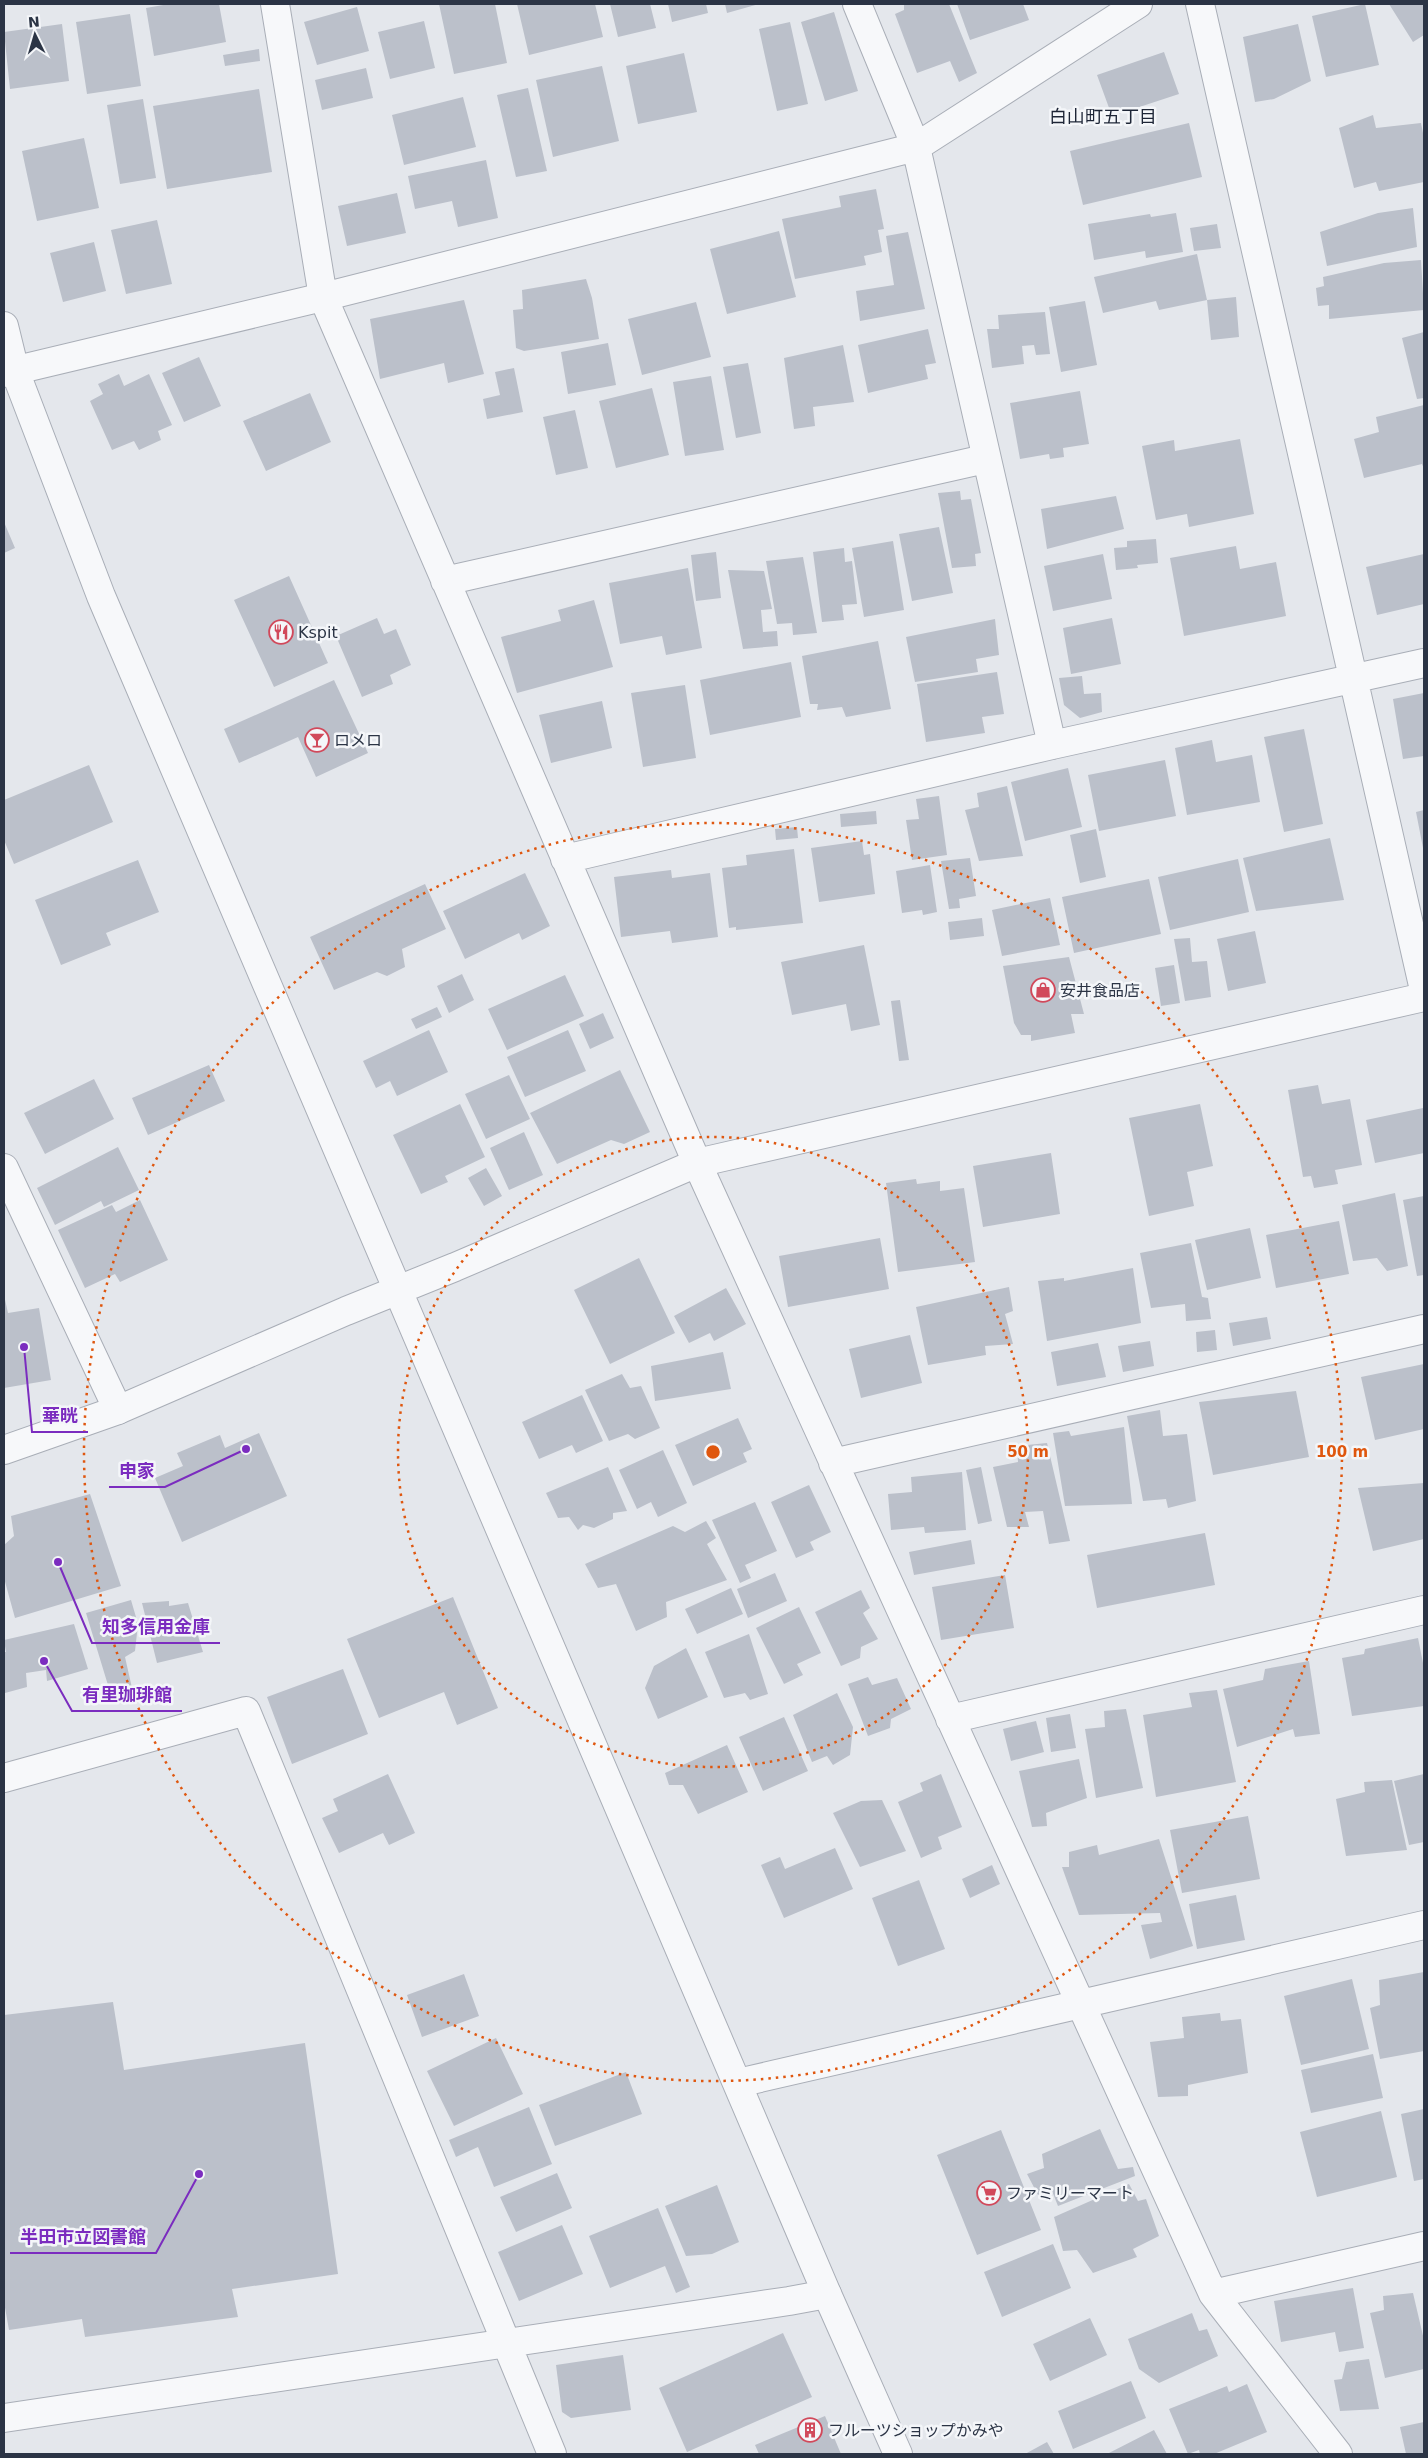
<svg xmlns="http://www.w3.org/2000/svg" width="1428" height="2458" font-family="'DejaVu Sans','Noto Sans JP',sans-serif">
	<rect width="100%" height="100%" fill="#e4e7ec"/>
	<path fill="#bbc0ca" d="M169,4h50l7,38 -72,14 -8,-48z
		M439,4h56l12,59 -53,11z
		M517,4h78l8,33 -74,18z
		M610,4h40l6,24 -38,9z
		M668,4h38l2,9 -36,9z
		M725,4h34l-32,9z
		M909,4h40l28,69 -18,9 -9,-21 -33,12 -22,-59 9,-4v-5z
		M957,4h66l6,16 -59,20z
		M1365,4l14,61 -53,12 -14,-61z
		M1389,4h35v31l-11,7z
		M357,7l12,44 -52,14 -13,-43z
		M834,12l24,79 -33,10 -24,-79z
		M130,14l11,72 -54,8 -11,-72z
		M424,21l11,47 -45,11 -12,-47z
		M790,22l18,82 -31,7 -18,-82z
		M62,24l7,57 -59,8 -6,-57z
		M1298,24l13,57 -37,18 -19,3 -12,-65z
		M259,49l1,12 -35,5 -2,-11z
		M1164,52l15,42 -67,22 -15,-41z
		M684,53l13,59 -59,12 -12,-58z
		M602,66l17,75 -66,16 -17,-77z
		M366,68l7,30 -51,12 -7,-30z
		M528,88l19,83 -31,6 -19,-82z
		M259,89l13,83 -105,17 -14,-83z
		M463,97l13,50 -72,18 -12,-50z
		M143,99l13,79 -36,6 -13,-79z
		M1373,115l3,13 45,-5 3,15v44l-45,9 -3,-9 -22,6 -15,-60z
		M1189,123l13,54 -119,28 -13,-54z
		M84,138l15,70 -62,13 -15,-70z
		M486,160l12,58 -40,9 -6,-26 -37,8 -7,-33z
		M876,189l8,40 -6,1 4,22 -18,4 2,9 -71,14 -13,-60 59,-12 -2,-11z
		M397,193l9,40 -59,13 -9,-40z
		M1413,208l4,39 -90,19 -7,-34 58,-19z
		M1176,213l7,39 -37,6 -1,-7 -51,9 -6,-36 62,-10 1,3z
		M157,220l15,64 -46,10 -15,-64z
		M1217,224l4,24 -27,3 -4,-23z
		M779,231l17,66 -69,17 -17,-65z
		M908,232l17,77 -65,12 -4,-30 38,-6 -8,-49z
		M94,242l12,49 -43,11 -13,-49z
		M1197,254l10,46 29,-3 3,40 -28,3 -4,-40 -48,10 -3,-9 -53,12 -9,-36z
		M1421,260l3,50 -95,9v-14l-11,1 -2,-18 8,-2 -1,-9 61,-14z
		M586,279l6,19 7,41 -75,12 -8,-3 -3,-38 10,-1 -1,-19z
		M464,300l20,74 -36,9 -4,-20 -64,16 -10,-60z
		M1085,301l12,64 -36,7 -12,-65z
		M696,302l15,55 -69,18 -14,-56z
		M1045,312l5,42 -14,1 -2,-10 -12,1 2,18 -32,4 -5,-39h12l-1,-14z
		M928,329l8,34 -11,2 3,14 -60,14 -10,-48z
		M1424,332v66l-7,1 -15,-61z
		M608,343l8,42 -48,9 -7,-42z
		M843,345l11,57 -41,5 2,19 -21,3 -10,-71z
		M199,357l22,49 -37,16 -22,-49z
		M748,363l13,70 -25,5 -13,-71z
		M514,368l9,44 -36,7 -4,-20 17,-4 -5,-23z
		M119,374l5,12 25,-12 23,51 -14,6 3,9 -22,10 -5,-9 -22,9 -22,-49 13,-7 -5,-10z
		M711,376l13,74 -39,6 -12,-74z
		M652,388l17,67 -53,13 -17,-67z
		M1080,391l9,53 -26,4 1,9 -14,2 -1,-5 -29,5 -10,-56z
		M310,393l21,49 -65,29 -23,-50z
		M1424,405v64l-2,-5 -58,14 -10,-39 25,-7 -3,-15z
		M575,410l13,58 -32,7 -13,-58z
		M1240,439l14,75 -65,13 -2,-13 -31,6 -14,-74 32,-6 1,11z
		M960,491l1,9 10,-1 10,54 -6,1 1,12 -24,2 -14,-75z
		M1116,496l8,33 -77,20 -6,-40z
		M4,522l11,26 -11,5z
		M939,527l14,66 -41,8 -13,-67z
		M1156,539l2,24 -21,2 1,3 -22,2 -2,-22 13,-1v-6z
		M893,541l11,69 -40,7 -12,-69z
		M1236,546l4,23 36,-7 10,54 -102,20 -14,-78z
		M844,548l1,14 7,-1 5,43 -15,1 2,15 -22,2 -9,-70z
		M716,552l5,46 -25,3 -5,-46z
		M1103,554l9,45 -59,12 -9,-45z
		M1424,554v50l-47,11 -11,-48z
		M803,557l14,76 -24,2 -1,-12 -15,1 -11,-63z
		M688,568l14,80 -36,7 -4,-19 -42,8 -11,-61z
		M728,570l36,1 8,38 -11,1 2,22 14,-1 1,15 -35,3z
		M289,576l39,87 -54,24 -40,-87z
		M594,600l19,67 -96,26 -16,-56 60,-16 -3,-11z
		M377,618l7,16 12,-5 15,36 -21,10 3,9 -31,13 -26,-61z
		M1112,618l9,46 -50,10 -8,-46z
		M995,619l4,36 -23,4 2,13 -63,10 -9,-45z
		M878,641l13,68 -45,8 -4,-10 -25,3 1,-6h-8l-8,-48z
		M791,662l10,55 -91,18 -10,-55z
		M997,672l7,42 -22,3 3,16 -59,9 -9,-58z
		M1082,676l2,18 17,-1 1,19 -22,6 -16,-13 -5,-27z
		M334,680l34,73 -52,24 -18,-40 -59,26 -15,-34z
		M685,685l11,73 -53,9 -12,-74z
		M1424,693v63l-21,3 -10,-60z
		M602,701l10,47 -61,15 -12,-48z
		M1304,729l19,95 -39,8 -20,-95z
		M1212,740l4,22 36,-7 8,47 -73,13 -12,-67z
		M1165,760l11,56 -77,15 -11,-56z
		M89,765l24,57 -99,42 -10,-24v-40z
		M1068,768l14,59 -57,14 -14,-59z
		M1007,786l16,70 -44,5 -14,-51 14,-3 -2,-14z
		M939,796l8,59 -35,5 -6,-40 13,-1 -3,-20z
		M1424,810v38h-1l-7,-36z
		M876,811l1,13 -36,3 -1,-13z
		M797,827l1,11 -22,2 -1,-11z
		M1096,829l10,48 -26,6 -10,-48z
		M1330,838l14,62 -88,11 -13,-53z
		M862,841l2,14 6,-1 5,40 -56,8 -8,-54z
		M794,849l9,74 -67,7v-3l-7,1 -7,-60 25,-3 -1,-10z
		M970,858l6,38 -17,3 1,9 -11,1 -8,-48z
		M1238,859l11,53 -79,18 -12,-53z
		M138,860l21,52 -53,21 5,12 -50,20 -26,-65z
		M930,865l7,47 -14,3 -1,-5 -20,3 -6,-42z
		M671,870l1,8 38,-5 8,64 -46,6 -2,-12 -49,6 -7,-60z
		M525,873l25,53 -28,14 -3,-7 -54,26 -22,-48z
		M1149,879l12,55 -87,19 -12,-56z
		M425,884l21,45 -44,20 3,18 -18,9 -10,-4 -43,18 -24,-53z
		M1050,898l10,47 -58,11 -10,-46z
		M982,918l2,18 -34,4 -2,-18z
		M1255,931l11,52 -38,8 -11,-52z
		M1190,938l2,24 15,-1 4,36 -26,4 -11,-62z
		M864,945l16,80 -29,6 -5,-27 -54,11 -11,-53z
		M1069,957l15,57h-13l4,19 -44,8v-6h-10l-7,-12 -11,-57z
		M1174,965l6,38 -19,3 -6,-38z
		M462,974l12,26 -25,13 -12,-27z
		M565,975l19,41 -77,34 -19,-41z
		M900,1000l9,60 -10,1 -8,-60z
		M437,1007l5,10 -26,12 -5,-10z
		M603,1013l11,25 -24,11 -11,-25z
		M429,1030l19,42 -51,24 -7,-15 -14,7 -13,-27z
		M568,1030l18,41 -61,26 -18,-40z
		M209,1065l16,36 -77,34 -16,-37z
		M620,1070l30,62 -26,12 -13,-4 -54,24 -27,-51z
		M509,1075l21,44 -44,20 -21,-45z
		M94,1079l20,40 -69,35 -21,-41z
		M1318,1085l4,19 28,-5 12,66 -27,5 3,14 -24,4 -3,-12 -8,1 -15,-87z
		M460,1104l25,53 -40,19 3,6 -27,12 -28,-59z
		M1200,1104l13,62 -26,6 7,34 -45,10 -20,-98z
		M1423,1108l1,45 -49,10 -9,-43z
		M524,1132l19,43 -34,15 -19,-42z
		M118,1147l21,43 -35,17 -3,-6 -46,24 -18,-37z
		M1051,1153l9,61 -77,13 -10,-61z
		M486,1168l16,28 -18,10 -16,-28z
		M916,1179l1,5 23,-3v10l24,-3 11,74 -77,10 -12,-89z
		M1395,1193l13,73 -21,5 -10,-13 -24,3 -11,-56z
		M1424,1196v79l-7,1 -14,-76z
		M140,1200l28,60 -48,22 -5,-8 -30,14 -27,-58 54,-25 4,7z
		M1339,1221l10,53 -73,14 -10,-53z
		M1250,1228l11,50 -54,12 -12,-50z
		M880,1238l9,51 -101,18 -9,-51z
		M1191,1243l11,54 6,1 3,21 -25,2 -1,-17 -34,4 -11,-55z
		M639,1258l36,75 -65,31 -36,-74z
		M1133,1268l8,55 -94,18 -9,-60 26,-3v3z
		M1009,1287l4,24 -8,3 8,30 -28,2 1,9 -58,10 -12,-58z
		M726,1288l20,36 -32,17 -4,-8 -21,10 -15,-27z
		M4,1295l4,18 31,-5 12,72 -47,8z
		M1267,1317l4,22 -38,7 -4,-23z
		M1215,1330l2,20 -20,2 -1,-20z
		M910,1335l12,48 -61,15 -12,-49z
		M1150,1341l4,25 -31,6 -5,-26z
		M1098,1343l8,34 -49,9 -6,-34z
		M723,1352l8,37 -76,12 -4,-35z
		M1424,1364v65l-49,11 -14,-63z
		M622,1374l8,14 11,-2 19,42 -25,11 -7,-5 -19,7 -24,-51z
		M1296,1391l13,66 -96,18 -14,-73z
		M582,1395l21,46 -27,12 -4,-8 -33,14 -17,-37z
		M1160,1410l3,26 24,-2 9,67 -28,7 -2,-9 -23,2 -16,-85z
		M738,1418l14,31 -9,4 4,9 -54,24 -18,-41z
		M1124,1427l8,77 -67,2 -12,-73 16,-2 2,5z
		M259,1433l28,63 -105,46 -27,-64 28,-12 -6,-13 43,-18 5,13z
		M1047,1443l23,98 -21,3 -6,-33 -18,1 4,15h-22l-14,-60 25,-5 -1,-16z
		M663,1450l24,53 -29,14 -7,-15 -14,7 -18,-39z
		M608,1467l19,44 -14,2v6l-19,9 -11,-3 -5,5 -9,-13 -11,1 -12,-25z
		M981,1467l11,54 -14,3 -12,-54z
		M962,1472l4,58 -41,3 -1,-6 -33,3 -3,-36 24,-2 -1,-15z
		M1424,1483v56l-51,12 -15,-63z
		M809,1485l22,47 -21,10 4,8 -18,8 -25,-56z
		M90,1494l31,92 -106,32 -11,-40v-33l10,-9 -3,-20z
		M755,1502l22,49 -32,14 6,13 -11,5 -28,-63z
		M706,1521l10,17 -9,6 20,36 -61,22 1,15 -31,14 -20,-47 -18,4 -13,-24 88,-38 12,6z
		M1205,1533l10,52 -118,23 -10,-53z
		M971,1540l4,24 -61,11 -5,-23z
		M775,1573l12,28 -39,17 -11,-29z
		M1005,1575l9,53 -73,12 -9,-53z
		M731,1588l12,26 -46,20 -12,-25z
		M861,1590l9,18 -7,5 15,26 -17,8 -1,11 -19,8 -26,-54z
		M453,1597l45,111 -41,17 -13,-33 -65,26 -32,-79z
		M131,1600l7,24 -3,27 -10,6 7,31 -21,7 -25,-82z
		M169,1601v5l19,-3 15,49 -46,11 -15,-60z
		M799,1607l22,46 -24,11 6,11 -19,9 -28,-56z
		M74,1624l14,45 -41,12 -1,-11 -20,3 1,14 -22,6 -1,-41h2l-2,-12z
		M749,1634l19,60 -18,6 -5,-7 -21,5 -19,-46z
		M1418,1638l6,30v38l-72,10 -10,-58 22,-4 1,-5z
		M686,1648l22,49 -50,22 -13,-31 9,-22z
		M1309,1661l11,73 -25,3 -2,-8 -56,18 -14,-58 40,-9 2,-11z
		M343,1669l25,65 -76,30 -25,-67z
		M868,1677l4,8 25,-7 14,31 -20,10 -1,9 -22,8 -20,-52z
		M1217,1690l19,92 -80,15 -13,-82 49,-8 -3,-14z
		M837,1693l16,34 -3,28 -17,10 -6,-9 -15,6 -19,-47z
		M1126,1709l17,79 -47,10 -11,-69 20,-2 -1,-16z
		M1070,1714l6,34 -25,4 -5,-34z
		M784,1717l24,54 -45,20 -24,-54z
		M1036,1721l8,31 -33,9 -8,-32z
		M727,1745l21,47 -50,22 -15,-29h-14l-4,-12z
		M1079,1759l8,39 -41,15 1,13 -15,1 -13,-56z
		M388,1774l27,59 -26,12 -6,-12 -44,20 -17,-35 16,-7 -5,-12z
		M941,1774l21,53 -24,10 4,12 -21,9 -23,-56 25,-11 -3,-8z
		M1424,1774v68l-15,3 -15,-64z
		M1392,1780l15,70 -61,6 -10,-57 29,-7 -1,-10z
		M882,1800l24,51 -46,16 -27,-54 28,-12z
		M1248,1816l12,63 -78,14 -12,-63z
		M1159,1839l34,107 -43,13 -9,-34 21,-3 -2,-9 -81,2 -17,-48h7v-15l28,-7 2,10z
		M835,1848l18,41 -69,29 -23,-53 19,-8 5,12z
		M992,1865l8,19 -30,14 -8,-19z
		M919,1880l26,69 -47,17 -26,-68z
		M1236,1895l9,45 -48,9 -8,-45z
		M1424,1972v79l-44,8 -10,-51 10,-3 -1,-25z
		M464,1974l15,42 -57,21 -15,-42z
		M1352,1979l17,70 -68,16 -17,-69z
		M113,2002l11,68 181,-27 33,231 -106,15 6,28 -153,20 -3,-18 -73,11 -5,-28v-287z
		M1220,2013l1,8 20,-2 7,54 -60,12v11l-30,1 -8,-55 34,-4 -2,-21z
		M496,2038l27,56 -69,32 -27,-55z
		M1373,2054l10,44 -72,15 -10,-43z
		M626,2072l16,42 -87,32 -16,-41z
		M529,2107l23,57 -58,23 -16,-40 -22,10 -7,-17z
		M1424,2109v70l-10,2 -13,-67z
		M1381,2111l16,66 -80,20 -17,-65z
		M1100,2129l18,40 15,-2 2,9 -77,30 -6,-15 -14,4 -11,-21 17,-6 -2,-14z
		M1001,2130l40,100 -64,25 -40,-100z
		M557,2173l15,35 -56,24 -16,-35z
		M1129,2184l9,17 8,-2 13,37 -26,13 4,8 -44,16 -16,-23 -14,1 -9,-34z
		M717,2185l22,57 -27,12 -26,2 -21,-50z
		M658,2208l32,79 -14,6 -11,-27 -55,22 -21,-52z
		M562,2225l21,49 -64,27 -21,-49z
		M1053,2244l18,44 -69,29 -18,-45z
		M1353,2288l11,60 -25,4 -4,-20 -54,10 -7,-41z
		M1413,2293l11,47v29l-39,9 -15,-65 14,-3 -1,-14z
		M1192,2313l7,18 8,-2 11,27 -59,27 -20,-14 -11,-30z
		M1090,2318l17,37 -57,26 -17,-37z
		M783,2333l29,64 -125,55 -28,-64z
		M623,2355l8,55 -60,8 -9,-6 -6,-47z
		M1369,2359l10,50 -39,2 -6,-31 8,-1 4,-17z
		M1131,2381l15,37 -73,31 -15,-38z
		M1247,2384l20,48 -53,22h-14l-1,-4 -11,4 -19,-45 58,-23 2,6z
		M825,2416l16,38h-82l-4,-9z
		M1424,2422v32h-18l-6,-27z
		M1154,2430l13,24h-60z
		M1047,2442l7,12h-29z"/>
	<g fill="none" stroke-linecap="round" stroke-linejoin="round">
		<g stroke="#a9aeb7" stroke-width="30">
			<path id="minor" d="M275,4l48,293 374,866 516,1131 125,160
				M857,4l59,143 136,598
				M1200,4l224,986
				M4,373l319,-76 593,-150 222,-143
				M445,581l540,-122
				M565,859l487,-114 372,-82
				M4,1168l114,242
				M833,1463l591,-134
				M950,1719l474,-109
				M4,1778l242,-67 306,743
				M738,2083l686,-158
				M1213,2294l211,-48
				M4,2418l785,-117 38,-7"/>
		</g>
		<g stroke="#a9aeb7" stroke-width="30">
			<path id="tertiary" d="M4,326l11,45 86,225 726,1698 71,160
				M4,1450l114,-40 228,-99 109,-44 242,-104 727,-166"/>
		</g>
		<use href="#minor" stroke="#f7f8fa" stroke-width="28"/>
		<use href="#tertiary" stroke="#f7f8fa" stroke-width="28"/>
	</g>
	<g fill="none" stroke="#df570f" stroke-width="2.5" stroke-dasharray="2.5 5">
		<circle cx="713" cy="1452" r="315"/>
		<circle cx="713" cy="1452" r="629"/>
	</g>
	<defs>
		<g id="restaurant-ring" transform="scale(1.25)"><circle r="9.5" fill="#f4f6f9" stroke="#d1495b" stroke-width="1.5"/><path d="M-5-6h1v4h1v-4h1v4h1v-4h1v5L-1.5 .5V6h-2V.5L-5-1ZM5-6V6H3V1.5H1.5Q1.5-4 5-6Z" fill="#d1495b"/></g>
		<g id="bar-ring" transform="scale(1.25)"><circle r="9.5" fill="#f4f6f9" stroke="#d1495b" stroke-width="1.5"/><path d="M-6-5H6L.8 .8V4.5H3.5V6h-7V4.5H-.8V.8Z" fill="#d1495b"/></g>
		<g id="shop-ring" transform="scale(1.25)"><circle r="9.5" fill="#f4f6f9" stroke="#d1495b" stroke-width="1.5"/><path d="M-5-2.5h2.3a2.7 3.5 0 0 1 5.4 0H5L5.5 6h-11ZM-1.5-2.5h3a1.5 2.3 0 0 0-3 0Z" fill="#d1495b"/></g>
		<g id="supermarket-ring" transform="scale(1.25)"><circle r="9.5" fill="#f4f6f9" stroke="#d1495b" stroke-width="1.5"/><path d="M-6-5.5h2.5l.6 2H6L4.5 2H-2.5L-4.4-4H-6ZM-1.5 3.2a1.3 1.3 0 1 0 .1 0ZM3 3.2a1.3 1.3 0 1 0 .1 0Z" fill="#d1495b"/></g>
		<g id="building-ring" transform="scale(1.25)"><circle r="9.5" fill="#f4f6f9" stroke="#d1495b" stroke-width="1.5"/><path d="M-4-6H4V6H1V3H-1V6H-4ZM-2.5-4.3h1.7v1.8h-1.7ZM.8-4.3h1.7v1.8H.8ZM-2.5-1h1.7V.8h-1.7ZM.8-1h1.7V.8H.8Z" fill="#d1495b"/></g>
	</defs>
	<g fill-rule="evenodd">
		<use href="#restaurant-ring" x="281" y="632"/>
		<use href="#bar-ring" x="317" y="740"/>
		<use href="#shop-ring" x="1043" y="990"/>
		<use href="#supermarket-ring" x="989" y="2193"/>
		<use href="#building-ring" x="810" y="2430"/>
	</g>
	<g text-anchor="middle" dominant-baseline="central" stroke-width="5" stroke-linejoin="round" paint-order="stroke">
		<g font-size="16" fill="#2b3445" stroke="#f4f6f9" text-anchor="start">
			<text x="298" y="632">Kspit</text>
			<text x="334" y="740">ロメロ</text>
			<text x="1060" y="990">安井食品店</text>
			<text x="1006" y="2193">ファミリーマート</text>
			<text x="828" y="2430">フルーツショップかみや</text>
		</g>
		<g font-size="18" fill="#1d2536" stroke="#f4f6f9">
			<text x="1103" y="116">白山町五丁目</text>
		</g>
	</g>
	<circle cx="713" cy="1452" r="8" fill="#df570f" stroke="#f4f6f9" stroke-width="2.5"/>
	<g font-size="15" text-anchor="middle" font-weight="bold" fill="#df570f" stroke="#f4f6f9" stroke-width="5" stroke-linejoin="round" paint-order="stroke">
		<text x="1028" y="1457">50 m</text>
		<text x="1342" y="1457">100 m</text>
	</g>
	<path fill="none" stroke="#7b2cbf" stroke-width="2" d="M24 1347L32 1432H88M246 1449L165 1487H109M58 1562L92 1643H220M44 1661L72 1711H182M199 2174L156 2253H10"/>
	<g fill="#7b2cbf" stroke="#f4f6f9" stroke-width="2">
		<circle cx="24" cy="1347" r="5"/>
		<circle cx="246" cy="1449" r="5"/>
		<circle cx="58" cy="1562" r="5"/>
		<circle cx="44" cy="1661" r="5"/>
		<circle cx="199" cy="2174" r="5"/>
	</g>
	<g font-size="18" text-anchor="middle" font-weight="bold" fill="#7b2cbf" stroke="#f4f6f9" stroke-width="5" stroke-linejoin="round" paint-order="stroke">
		<text x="60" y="1422">華晄</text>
		<text x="137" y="1477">申家</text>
		<text x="156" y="1633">知多信用金庫</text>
		<text x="127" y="1701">有里珈琲館</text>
		<text x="83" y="2243">半田市立図書館</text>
	</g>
	<rect width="1428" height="2458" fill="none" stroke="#2b3445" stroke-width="10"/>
	<g transform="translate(35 35) rotate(355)" stroke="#f4f6f9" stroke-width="4" paint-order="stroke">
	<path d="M0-4L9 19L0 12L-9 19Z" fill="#2b3445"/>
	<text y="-8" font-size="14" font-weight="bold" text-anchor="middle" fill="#2b3445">N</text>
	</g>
</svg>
